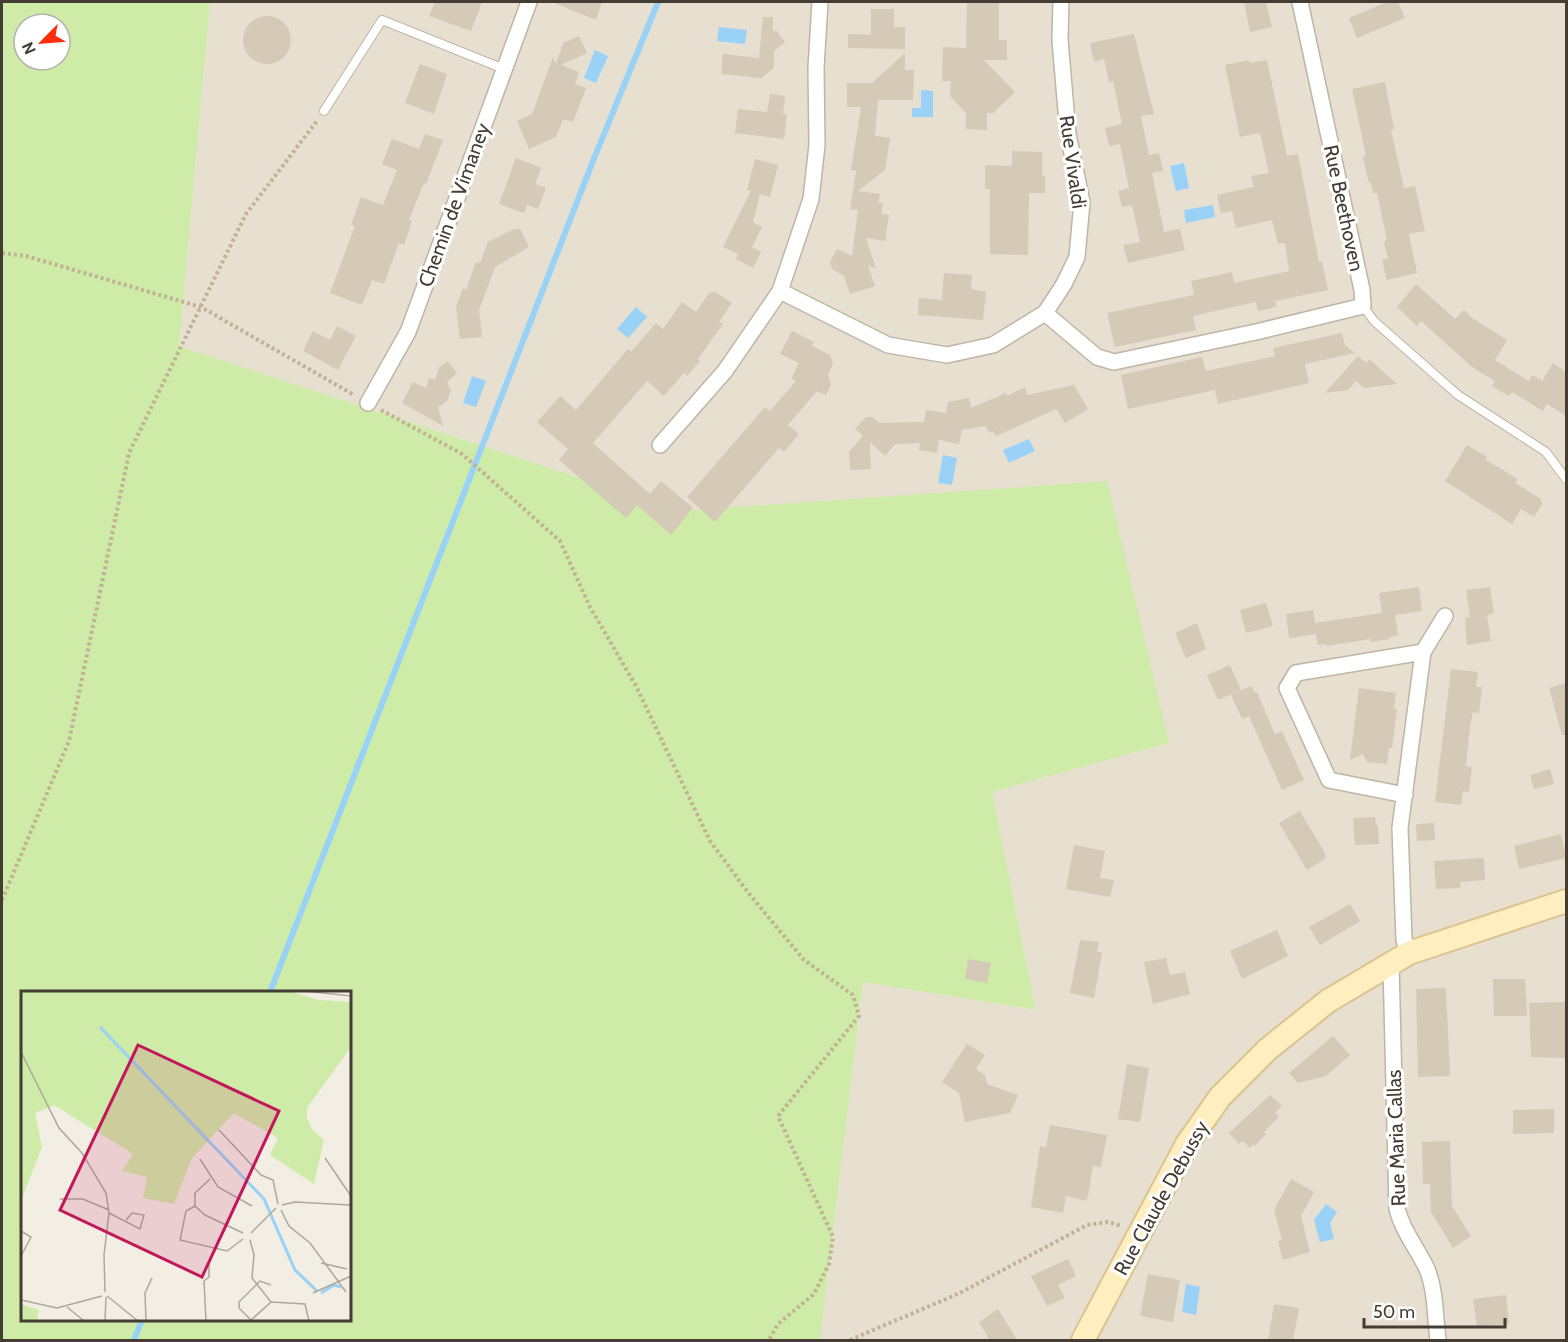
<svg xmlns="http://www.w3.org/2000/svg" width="1568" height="1342" font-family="Cabin,sans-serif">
	<rect width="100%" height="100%" fill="#f3eee3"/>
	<path fill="#e7dfd0" d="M210,2h1356v1338h-746l43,-358 173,28 -44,-218 177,-49 -489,-232 -501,-165z"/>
	<path fill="#ceeba7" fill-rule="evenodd" d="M2,2h208l-31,344 501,165 427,-30 62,262 -177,49 44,218 -173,-28 -43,358h-818zM24,24h36v36h-36zM22,992h328v328h-328z"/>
	<path fill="#99d2f6" d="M719,27l28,3 -2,14 -28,-3z
		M595,50l13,6 -12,27 -12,-5z
		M921,90l12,1v26h-21v-9h9z
		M1184,163l5,25 -13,3 -6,-25z
		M1213,205l2,12 -29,6 -2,-13z
		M636,307l11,10 -19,21 -11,-9z
		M472,376l14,5 -10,26 -13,-4z
		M1029,439l6,12 -26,12 -6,-13z
		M943,455l14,3 -5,27 -14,-2z
		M1326,1204l11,8 -7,11 4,16 -14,3 -6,-22z
		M1186,1284l14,3 -4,28 -14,-3z"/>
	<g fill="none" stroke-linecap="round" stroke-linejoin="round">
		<path stroke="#99d2f6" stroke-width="6" d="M270,992l321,-826 67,-164
			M134,1340l8,-20"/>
	</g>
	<path fill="#d5c9b7" d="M435,2h47l-11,29 -42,-15z
		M552,2h50l-6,18z
		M967,2h32v38h8v20h-23l31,32 -22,21h-6v17l-21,-1v-16l-16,-17 1,-15h-9l1,-34 23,1z
		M1244,2h22l6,25 -22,5z
		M1387,2h11l7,16 -48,20 -8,-20z
		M871,9h23v18h11v22l-57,-1v-14l23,1z
		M243 40a24 24 0 1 1 48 0a24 24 0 1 1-48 0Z
		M763,17h10v15l3,-2 9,12 -11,9v17l-13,10 -40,-4 2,-20 36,4z
		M1134,34l20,80 -13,2 8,39 10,-2 4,18 -11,2 12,59 16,-3 5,21 -57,13 -5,-18 17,-3 -8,-37 -10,2 -4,-16 11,-3 -9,-44 -11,2 -4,-18 17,-4 -9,-43 -4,1 -5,-23 -10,3 -4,-19z
		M579,36l8,17 -26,12 18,7 -4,12 11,4 -13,34 -10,-3 -7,18 -27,12 -12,-28 15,-7 21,-57 3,7 7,-21z
		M905,53v17h9l-1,30h-35l-3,36 15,2 -5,32 -27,21 22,3 -2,9h5l-2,11 8,1 -4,26 -19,-3 10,31 -8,-4 7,21 -25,8 -6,-18 -12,-7 -2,-7 7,-13 15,7 6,-46 -8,-1 6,-38 -5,-1 10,-63h-14v-24h25z
		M1249,60l1,3 17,-3 20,96 11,-2 21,108h3l6,28 -53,11 1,6 -18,4 -2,-9 -63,14 3,14 -81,17 -8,-34 87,-18 -3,-14 41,-9 2,11 55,-12 -4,-28 -7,1 -6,-24 -36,8 -4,-17 -11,2 -4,-18 37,-8 -3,-11 18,-3 -9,-40 -20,4 -15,-72z
		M420,64l27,10 -13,40 -29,-11z
		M1385,82l9,47 -3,1 13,58 11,-2 10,45 -16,3 8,39 -30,7 -5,-20 6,-1 -4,-18 3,-1 -10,-47h-4l-2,-10h-2l-6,-26 3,-1 -14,-67z
		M770,94l15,2 -2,18h4l-3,25 -49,-6 3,-24 29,3z
		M425,134l18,6 -17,44 -2,-1 -15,37 3,1 -8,24 -5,-2 -15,41 -12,-4 -10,25 -32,-12 25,-67 -4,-1 10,-28 22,8 14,-35 -15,-6 10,-25 27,10z
		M1012,151l30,1v24h3v17h-16l-1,62 -38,-1v-65h-5v-24l27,1z
		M516,158l25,10 -6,16 11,4 -8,21 -11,-4 -3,8 -25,-9z
		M755,159l23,6 -8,32 -10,-3 -7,28 9,5 -10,20 9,5 -8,16 -17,-9 2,-5 -15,-7 28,-56 -4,-1z
		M514,229h6l9,18 -34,20 -16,43 3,27 -22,2 -4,-32 7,-19 3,2 10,-28 4,1 8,-21z
		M944,273l28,2 -1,14 15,3 -3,28 -65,-5 1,-17 23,2z
		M1416,284l39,35 9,-9 8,8 35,22 -12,20 34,21 3,-6 10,6 11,-18 13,9v44l-19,-12 -4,7 -31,-19 -3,4 -17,-10 3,-5 -23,-14 -51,-46 -4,5 -20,-19z
		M715,292l17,11 -13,19 4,2 -25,35 2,2 -13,15 -3,-3 -20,23 -17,-15 -54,62 57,51 11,-13 32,27 -22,27 -34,-30 -11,13 -67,-58 9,-11 -31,-27 23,-26 16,14 52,-61 3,3 25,-29 7,6 19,-27 14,10 13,-19z
		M337,326l19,10 -18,34 -35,-19 10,-20 17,9z
		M792,331l22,11 -2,4 18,9 3,8 -5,12 3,10 -5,10 -9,-4 -29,34 11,9 -15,18 -5,-4 -64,74 -28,-25 78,-90 5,4 26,-30 -5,-2 8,-16 -19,-9z
		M1342,333l3,12 10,8 -50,11 4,19 -91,21 -3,-14 -87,19 -7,-34 81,-18 4,14 69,-15 -2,-8z
		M1358,356l8,7 3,-4 28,25 -33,4 -8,-7 -8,9 -23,3z
		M448,361l9,12 -10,9 4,8 -4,11 -9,6 5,19 -41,-23 11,-21 13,6 3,-10 6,2 4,-13z
		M1074,385l14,24 -23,14 -9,-14 -60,27 -3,-5 -4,2 -3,-7 -24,4 -3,14 -20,-4 -2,13 -18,-3 1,-7 -25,1 -10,12 -15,-14 1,27 -21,1 -1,-18 14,-16 -8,-7 11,-12h6l8,6 44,-1 2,-12 20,3 2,-11 21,-4 2,10 35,-15 1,3 18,-9 2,8z
		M1467,445l20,12 -1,3 32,19 -3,4 26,16 1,5 -8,13 -13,-8 -9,15 -67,-43z
		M1419,587l3,24 -27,4 3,20 -8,2v2l-19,3v-3l-45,7v-2l-8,1 -2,-11 -27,4 -3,-24 27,-4 2,13 67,-10 -3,-20z
		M1490,587l4,26 -7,2 4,26 -24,4 -2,-27 5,-1 -4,-27z
		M1266,603l7,23 -27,7 -6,-23z
		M1197,623l9,26 -20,9 -11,-25z
		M1230,665l11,25 -23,10 -11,-25z
		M1451,669l27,3 -2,15h6l-3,26 -6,-1 -3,14 -4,40 6,1 -3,25 -6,-1 -2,14 -26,-3z
		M1566,683v52h-4l-13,-47z
		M1251,686l4,7 2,-1 18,42 7,-3 22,49 -22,10 -33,-74 -7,3 -11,-24z
		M1359,688l37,5 -2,16h3l-5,39h-3l-2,16 -20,-2 -4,-8 -13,6z
		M1550,769l4,15 -20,5 -4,-14z
		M1300,811l25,42v6l-18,11 -28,-47z
		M1375,817l1,8h2l1,19 -24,1 -2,-27z
		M1434,823l1,17 -18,1 -1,-17z
		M1561,834l5,24 -47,11 -5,-23z
		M1074,845l31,6 -5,27 14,2 -4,17 -44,-8z
		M1484,858l1,22 -25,2 1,6 -25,1 -2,-28z
		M1350,904l10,17 -40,24 -11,-18z
		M1277,930l11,26 -46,23 -12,-28z
		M1080,940l19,2 -2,10h5l-8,46 -24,-5z
		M1166,958l4,17 15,-3 5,22 -37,10 -9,-42z
		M968,959l23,4 -4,20 -22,-4z
		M1493,979h32l2,37h-33z
		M1446,988l4,88 -32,1 -2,-88z
		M1566,1002v56l-35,-1 -2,-54z
		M1333,1036l17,19 -24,21 -28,7 -9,-10z
		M967,1044l18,11 -9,14 9,6 2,9 31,11 -8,18 -45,9 -6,-29 -17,-11z
		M1127,1064l22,4 -9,54 -22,-3z
		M1270,1095l12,11 -7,7 4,4 -15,15 2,2 -11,12 -2,-2 -3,4 -7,-7 -4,3 -10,-11z
		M1554,1109v24l-41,1v-24z
		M1050,1125l57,10 -6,32 -8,-1 -6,35 -21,-5 -3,17 -32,-6 9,-61 6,1z
		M1450,1141l2,65 19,30 -18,12 -22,-36 -1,-28h-7l-1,-42z
		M1291,1179l23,13 -13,24 9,36 -27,8 -5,-19 4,-1 -8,-30z
		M1068,1259l8,17 -18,9 7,13 -18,8 -16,-30z
		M1148,1274l32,6 -7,42 -33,-6z
		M1506,1295l3,29 -32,3 -4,-28z
		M1274,1304l25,4 -6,33h-25z
		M998,1309l20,32h-28l-11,-19z"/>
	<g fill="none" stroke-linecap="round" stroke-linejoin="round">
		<g stroke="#bfb5a5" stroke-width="10">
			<path id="lane" d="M324,111l58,-91 122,49
				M1363,306l11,15 84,74 88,57 20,27"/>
		</g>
		<g stroke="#bfb5a5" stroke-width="18">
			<path id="street" d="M780,291l108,54 59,10 46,-10 52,-32 19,-29 13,-27 5,-55 -14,-68 -8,-94 1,-38
				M1045,313l52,44 17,5 142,-30 107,-26 -1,-16 -62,-288
				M368,403l40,-71 121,-330
				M660,445l65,-74 55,-80 31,-92 6,-54 -1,-77 4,-66
				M1423,652l22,-36
				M1405,795l-76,-15 -42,-92 9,-15 127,-21 -23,176 4,112 5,13
				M1391,964l6,245c6,23 20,39 30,60 9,22 8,49 11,71"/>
		</g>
		<g stroke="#dac490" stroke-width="26">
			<path id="secondary" d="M1083,1340l104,-196 33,-47 48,-48 60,-48 81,-48 157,-52"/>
		</g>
		<path stroke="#c2b195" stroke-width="4" stroke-dasharray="3 3" stroke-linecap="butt" d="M2,253l24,3 175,51 153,88
			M381,410l81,44 98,87 30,66 46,79 74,155 40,54 54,65 49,35 6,21 -81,100 55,121 -4,27 -15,30 -36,30 -9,16
			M2,900l67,-159 60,-288 117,-239 71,-93
			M850,1340l110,-47 127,-68 21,-3 14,4"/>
		<use href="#lane" stroke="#fff" stroke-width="8"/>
		<use href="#street" stroke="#fff" stroke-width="15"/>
		<use href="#secondary" stroke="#ffeec0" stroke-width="22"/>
	</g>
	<g text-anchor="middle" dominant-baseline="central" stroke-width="6" stroke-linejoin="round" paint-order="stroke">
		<g font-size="20" fill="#453d33" stroke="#fff">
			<text transform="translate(1073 162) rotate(82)">Rue Vivaldi</text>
			<text transform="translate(454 205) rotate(-70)">Chemin de Vimaney</text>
			<text transform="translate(1344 208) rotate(78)">Rue Beethoven</text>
			<text transform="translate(1396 1138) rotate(-92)">Rue Maria Callas</text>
			<text transform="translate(1161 1198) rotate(-61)">Rue Claude Debussy</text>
		</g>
	</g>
	<g transform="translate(21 991)">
		<rect width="330" height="330" fill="#f3eee3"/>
		<path d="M0,0h268l30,9 32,2v45l-44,61v10l5,11 12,11 -10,44 -44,-29 8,-17 -44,-25 -42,45 -18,46 -31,-6 4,-21 -25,-6 11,-17 -79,-49 -19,8 7,34 -21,54zM0,313l18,6 -2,11h-16z" fill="#ceeba7"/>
		<path fill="none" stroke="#99d2f6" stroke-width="3" d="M79,36l164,172 31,71 22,21M300,302l13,-8 7,2"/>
		<path fill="none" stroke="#ada79d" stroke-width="1.5" d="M284,0l46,5M0,61l38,76 23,25 24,40 3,20 -5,42 1,37M198,139l42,45 12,5 5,24M304,167l26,38M179,168l18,28 34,19M189,188l-15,14v13l10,9 38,18M39,208h23l26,11M261,214l13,-3 55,3M174,215l-9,5 -6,29 47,11 16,-12M260,219l8,16 21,17 36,49M88,222l31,16 4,-14 -12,-2 -6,7M0,240l10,6 -10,19M230,242l25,-25M229,249l4,15 -2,23 19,24M300,272l26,6M292,302l38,-17M86,305l31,25M0,309l36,8 45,-12M250,311l34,2 4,17M46,316l17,14M230,329l-12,-12v-6l21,-21 11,4M84,330l1,-24M125,330l-1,-28 7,-15M185,330l-2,-40 5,-4v-12M229,330l21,-19"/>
		<path fill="#c2185b" fill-opacity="0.15" stroke="#c2185b" stroke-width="3" d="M117,54l141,66 -77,166 -142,-67z"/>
		<rect width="330" height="330" fill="none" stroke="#453d33" stroke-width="3"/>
	</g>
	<rect width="1568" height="1342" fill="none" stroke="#453d33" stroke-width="6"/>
	<g transform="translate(42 42) rotate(245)"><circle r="28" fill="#ffffff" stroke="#b5b1ad" stroke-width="1.5"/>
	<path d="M0-4.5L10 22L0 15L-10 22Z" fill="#ff2c0d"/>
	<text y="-9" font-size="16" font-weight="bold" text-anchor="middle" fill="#453d33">N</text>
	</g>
	<path d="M1364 1318v9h141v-9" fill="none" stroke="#453d33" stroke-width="3"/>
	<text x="1373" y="1318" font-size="18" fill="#453d33" stroke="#ffffff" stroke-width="4.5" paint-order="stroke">50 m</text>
</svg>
